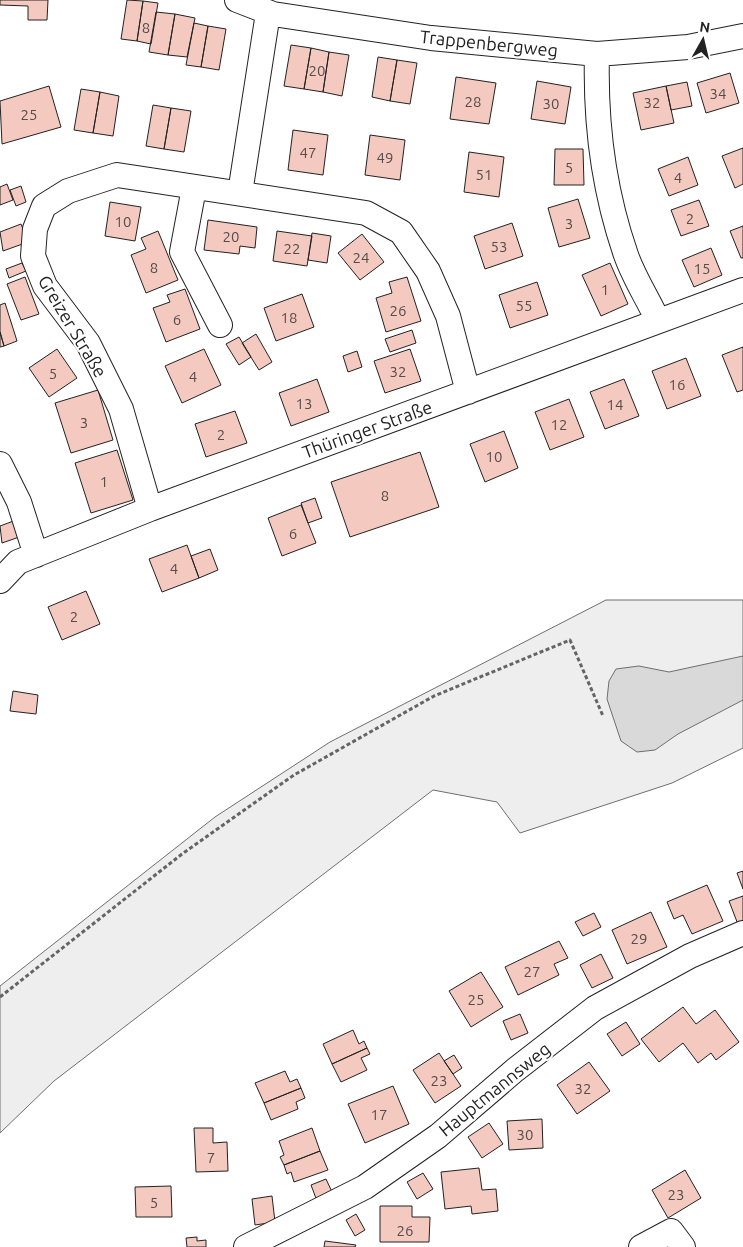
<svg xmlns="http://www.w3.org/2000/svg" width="743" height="1247" font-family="Ubuntu,sans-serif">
	<rect width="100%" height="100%" fill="#fff"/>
	<path fill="#eee" stroke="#6f6f6f" d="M606,600h137v148l-71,35 -152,50 -23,-31 -64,-12 -379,291 -54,52v-147l215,-169 115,-75z"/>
	<path fill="#d9d9d9" stroke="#6f6f6f" d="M743,656v44l-65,34 -23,16 -18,2 -16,-11 -14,-42 2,-18 7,-12 23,-3 30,6z"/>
	<path fill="#f3c9c0" stroke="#222" d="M0,0h48l-1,20h-19v-14l-28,-1z
		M127,0l16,1 -6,40 -16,-2z
		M143,1l15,2 -7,41 -14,-3z
		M156,12l19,2 -7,41 -19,-3z
		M175,14l20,4 -8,39 -19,-2z
		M194,23l14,3 -7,41 -15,-2z
		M208,26l18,3 -7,41 -18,-3z
		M291,45l20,3 -7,41 -20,-3z
		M311,48l18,4 -6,40 -19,-3z
		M329,52l20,3 -7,41 -19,-4z
		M378,57l19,3 -7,41 -18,-4z
		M397,60l20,3 -7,41 -20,-3z
		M730,73l9,30 -33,10 -9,-30z
		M456,77l40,6 -7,41 -39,-5z
		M537,81l34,6 -6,37 -34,-5z
		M687,82l5,24 -21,4 -5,-24z
		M49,86l12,41 -59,17 -2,-43z
		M666,86l8,37 -33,7 -8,-37z
		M81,89l19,3 -7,41 -19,-3z
		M100,92l19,4 -6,40 -20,-3z
		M153,105l18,3 -7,41 -18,-3z
		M171,108l20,3 -7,41 -20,-3z
		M293,130l35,5 -5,40 -35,-5z
		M370,135l35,5 -5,40 -35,-5z
		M743,148v36l-8,4 -13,-32z
		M555,149h28l1,36h-30z
		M469,152l35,5 -5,40 -35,-5z
		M688,157l10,28 -29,11 -11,-27z
		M7,184l6,16 -13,5v-18z
		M21,186l5,16 -10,4 -6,-16z
		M578,199l12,39 -31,9 -11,-39z
		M699,200l10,26 -28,10 -10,-26z
		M110,202l31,5 -6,34 -30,-5z
		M208,220l49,7 -2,21 -15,-2 -1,8 -35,-4z
		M512,223l11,33 -38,13 -11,-33z
		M21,224l7,18 -25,9 -3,-19z
		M743,226v32h-2l-11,-27z
		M158,231l20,49 -32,13 -15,-38 15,-6 -5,-11z
		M277,231l35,5 -5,30 -34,-5z
		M312,233l19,3 -4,27 -19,-3z
		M362,234l22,28 -24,18 -22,-27z
		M711,248l11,27 -28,12 -12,-27z
		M22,263l4,8 -17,7 -3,-9z
		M610,263l18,41 -27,12 -19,-41z
		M25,277l14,37 -18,6 -14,-36z
		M407,277l14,44 -35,11 -10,-34 16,-5 -3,-11z
		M537,282l11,33 -38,13 -11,-33z
		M185,289l15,40 -34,13 -13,-34 17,-6 -3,-7z
		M302,294l12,33 -38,14 -12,-33z
		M5,303l12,38 -13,5 -4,-14v-27z
		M412,330l4,13 -26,9 -5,-13z
		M0,332l4,14 -4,1z
		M256,334l16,28 -13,8 -17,-27z
		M239,337l12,20 -12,8 -13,-21z
		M743,347v43l-6,2 -15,-37z
		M57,349l20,29 -28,19 -20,-29z
		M204,349l17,36 -39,18 -17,-37z
		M410,349l11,32 -36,12 -11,-32z
		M357,351l5,16 -14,5 -5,-16z
		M686,358l15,38 -34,13 -15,-38z
		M317,379l12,33 -38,14 -12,-33z
		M624,379l15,37 -34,13 -15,-37z
		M98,390l15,50 -42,13 -16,-50z
		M569,399l15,38 -34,13 -15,-38z
		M235,411l12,32 -41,14 -11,-33z
		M504,431l14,37 -33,14 -15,-38z
		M117,450l16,50 -42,13 -16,-50z
		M420,452l19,55 -89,30 -19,-55z
		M315,498l7,20 -14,5 -7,-20z
		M301,505l15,38 -34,13 -14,-38z
		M19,519l6,16 -23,8 -2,-17z
		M187,545l12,33 -37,14 -13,-33z
		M210,549l8,21 -19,8 -8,-22z
		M86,591l14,33 -38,16 -14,-33z
		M13,691l25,4 -2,19 -26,-3z
		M743,871v18l-6,-16z
		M707,885l16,36 -31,13 -9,-19 -9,4 -7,-17z
		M743,896v29l-4,2 -10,-26z
		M651,912l16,35 -40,17 -15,-34z
		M594,913l7,14 -18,9 -8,-14z
		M559,941l9,17 -14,6 5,11 -41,20 -13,-28z
		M601,954l12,24 -21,10 -12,-23z
		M481,972l22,35 -32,20 -22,-36z
		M683,1007l13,17 19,-14 24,32 -23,18 -5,-7 -13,10 -15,-20 -24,19 -18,-23z
		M520,1014l8,19 -17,7 -8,-19z
		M626,1022l14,22 -18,12 -15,-22z
		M353,1030l6,14 5,-3 3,7 -35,16 -9,-20z
		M367,1048l3,6 -9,4 6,12 -26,12 -9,-18z
		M439,1053l22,33 -26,17 -22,-33z
		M454,1055l8,13 -9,6 -9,-13z
		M589,1062l21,29 -33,23 -20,-29z
		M285,1071l5,11 7,-3 4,9 -37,15 -9,-20z
		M393,1086l16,38 -44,19 -17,-39z
		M301,1088l4,10 -9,4 2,7 -27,11 -7,-17z
		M542,1119l1,29 -34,2 -2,-29z
		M489,1123l14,21 -21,14 -14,-21z
		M194,1128h19v15l14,-1 1,29 -32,1z
		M312,1128l8,23 -36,14 -4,-8 4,-2 -5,-14z
		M320,1151l8,19 -34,12 -3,-10 -4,2 -3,-9z
		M479,1168l3,22 14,-1 2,22 -26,3 -1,-8 -26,3 -4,-37z
		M685,1170l16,28 -33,20 -16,-28z
		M423,1173l10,16 -16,10 -10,-17z
		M326,1179l7,15 -16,7 -6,-16z
		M171,1186l1,31h-36l-1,-30z
		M272,1196l3,26 -20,3 -3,-26z
		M380,1206h32v11h18l-1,25h-49z
		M356,1214l9,16 -10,6 -9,-16z
		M197,1237v4l9,-1v7h-19l-1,-9z
		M325,1241l31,4 -1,2h-31z"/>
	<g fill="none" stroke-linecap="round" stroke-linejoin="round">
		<g stroke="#222" stroke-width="26">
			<path id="minor" d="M237,0l36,14 158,24 166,16 91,-7 55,-11
				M597,54c-2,70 6,135 29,201 8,23 22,44 32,66
				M194,188l-12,64 38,73
				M240,193l28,-180
				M0,464l19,38 17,53
				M150,509l-29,-100 -33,-66 -43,-57 -12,-30 2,-27 9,-23 24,-15 49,-16 249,38 35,19 27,39 20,45 20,76
				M0,581l18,-19 132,-53 593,-219
				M246,1247l119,-60 73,-51 77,-66 80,-62 95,-52 53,-23
				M641,1247l30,-16 12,16"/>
		</g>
		<path stroke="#646464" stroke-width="3" stroke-dasharray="4 2.5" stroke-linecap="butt" d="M0,997l182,-143 112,-79 140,-79 136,-56 33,76"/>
		<use href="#minor" stroke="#fff" stroke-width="24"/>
	</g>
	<g text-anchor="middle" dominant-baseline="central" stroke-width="4" stroke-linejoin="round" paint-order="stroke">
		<g font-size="15" fill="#564c4a">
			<text x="146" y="27">8</text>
			<text x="317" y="70">20</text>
			<text x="718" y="93">34</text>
			<text x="473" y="101">28</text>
			<text x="652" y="102">32</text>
			<text x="551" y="103">30</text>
			<text x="29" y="114">25</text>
			<text x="308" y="152">47</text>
			<text x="385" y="157">49</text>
			<text x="569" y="167">5</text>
			<text x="484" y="174">51</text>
			<text x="678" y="177">4</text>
			<text x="690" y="218">2</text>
			<text x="123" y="221">10</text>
			<text x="569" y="223">3</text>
			<text x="231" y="236">20</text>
			<text x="499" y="246">53</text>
			<text x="292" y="248">22</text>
			<text x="361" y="257">24</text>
			<text x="154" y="267">8</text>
			<text x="702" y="268">15</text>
			<text x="605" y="289">1</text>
			<text x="524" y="305">55</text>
			<text x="398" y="310">26</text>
			<text x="289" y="317">18</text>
			<text x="177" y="319">6</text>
			<text x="398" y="371">32</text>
			<text x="53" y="373">5</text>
			<text x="193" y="376">4</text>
			<text x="677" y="384">16</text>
			<text x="304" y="403">13</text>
			<text x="615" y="404">14</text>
			<text x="84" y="422">3</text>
			<text x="559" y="424">12</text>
			<text x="221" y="434">2</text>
			<text x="494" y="456">10</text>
			<text x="104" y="481">1</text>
			<text x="385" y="495">8</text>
			<text x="293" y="533">6</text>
			<text x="174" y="568">4</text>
			<text x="74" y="616">2</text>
			<text x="639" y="938">29</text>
			<text x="532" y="971">27</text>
			<text x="476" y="999">25</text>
			<text x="439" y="1080">23</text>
			<text x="583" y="1088">32</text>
			<text x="379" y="1114">17</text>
			<text x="525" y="1134">30</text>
			<text x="211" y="1157">7</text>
			<text x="676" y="1194">23</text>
			<text x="154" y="1202">5</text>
			<text x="405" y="1230">26</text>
		</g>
		<g font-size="18" fill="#222" stroke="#fff">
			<text transform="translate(489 43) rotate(6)">Trappenbergweg</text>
			<text transform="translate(73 326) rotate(59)">Greizer Straße</text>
			<text transform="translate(367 429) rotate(-20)">Thüringer Straße</text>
			<text transform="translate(494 1089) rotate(-39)">Hauptmannsweg</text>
		</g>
	</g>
	<g transform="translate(703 40) rotate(8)" stroke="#ffffff" stroke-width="4" paint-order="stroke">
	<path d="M0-4L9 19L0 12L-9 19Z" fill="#222222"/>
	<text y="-8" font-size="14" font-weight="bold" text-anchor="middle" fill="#222222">N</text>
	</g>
</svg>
